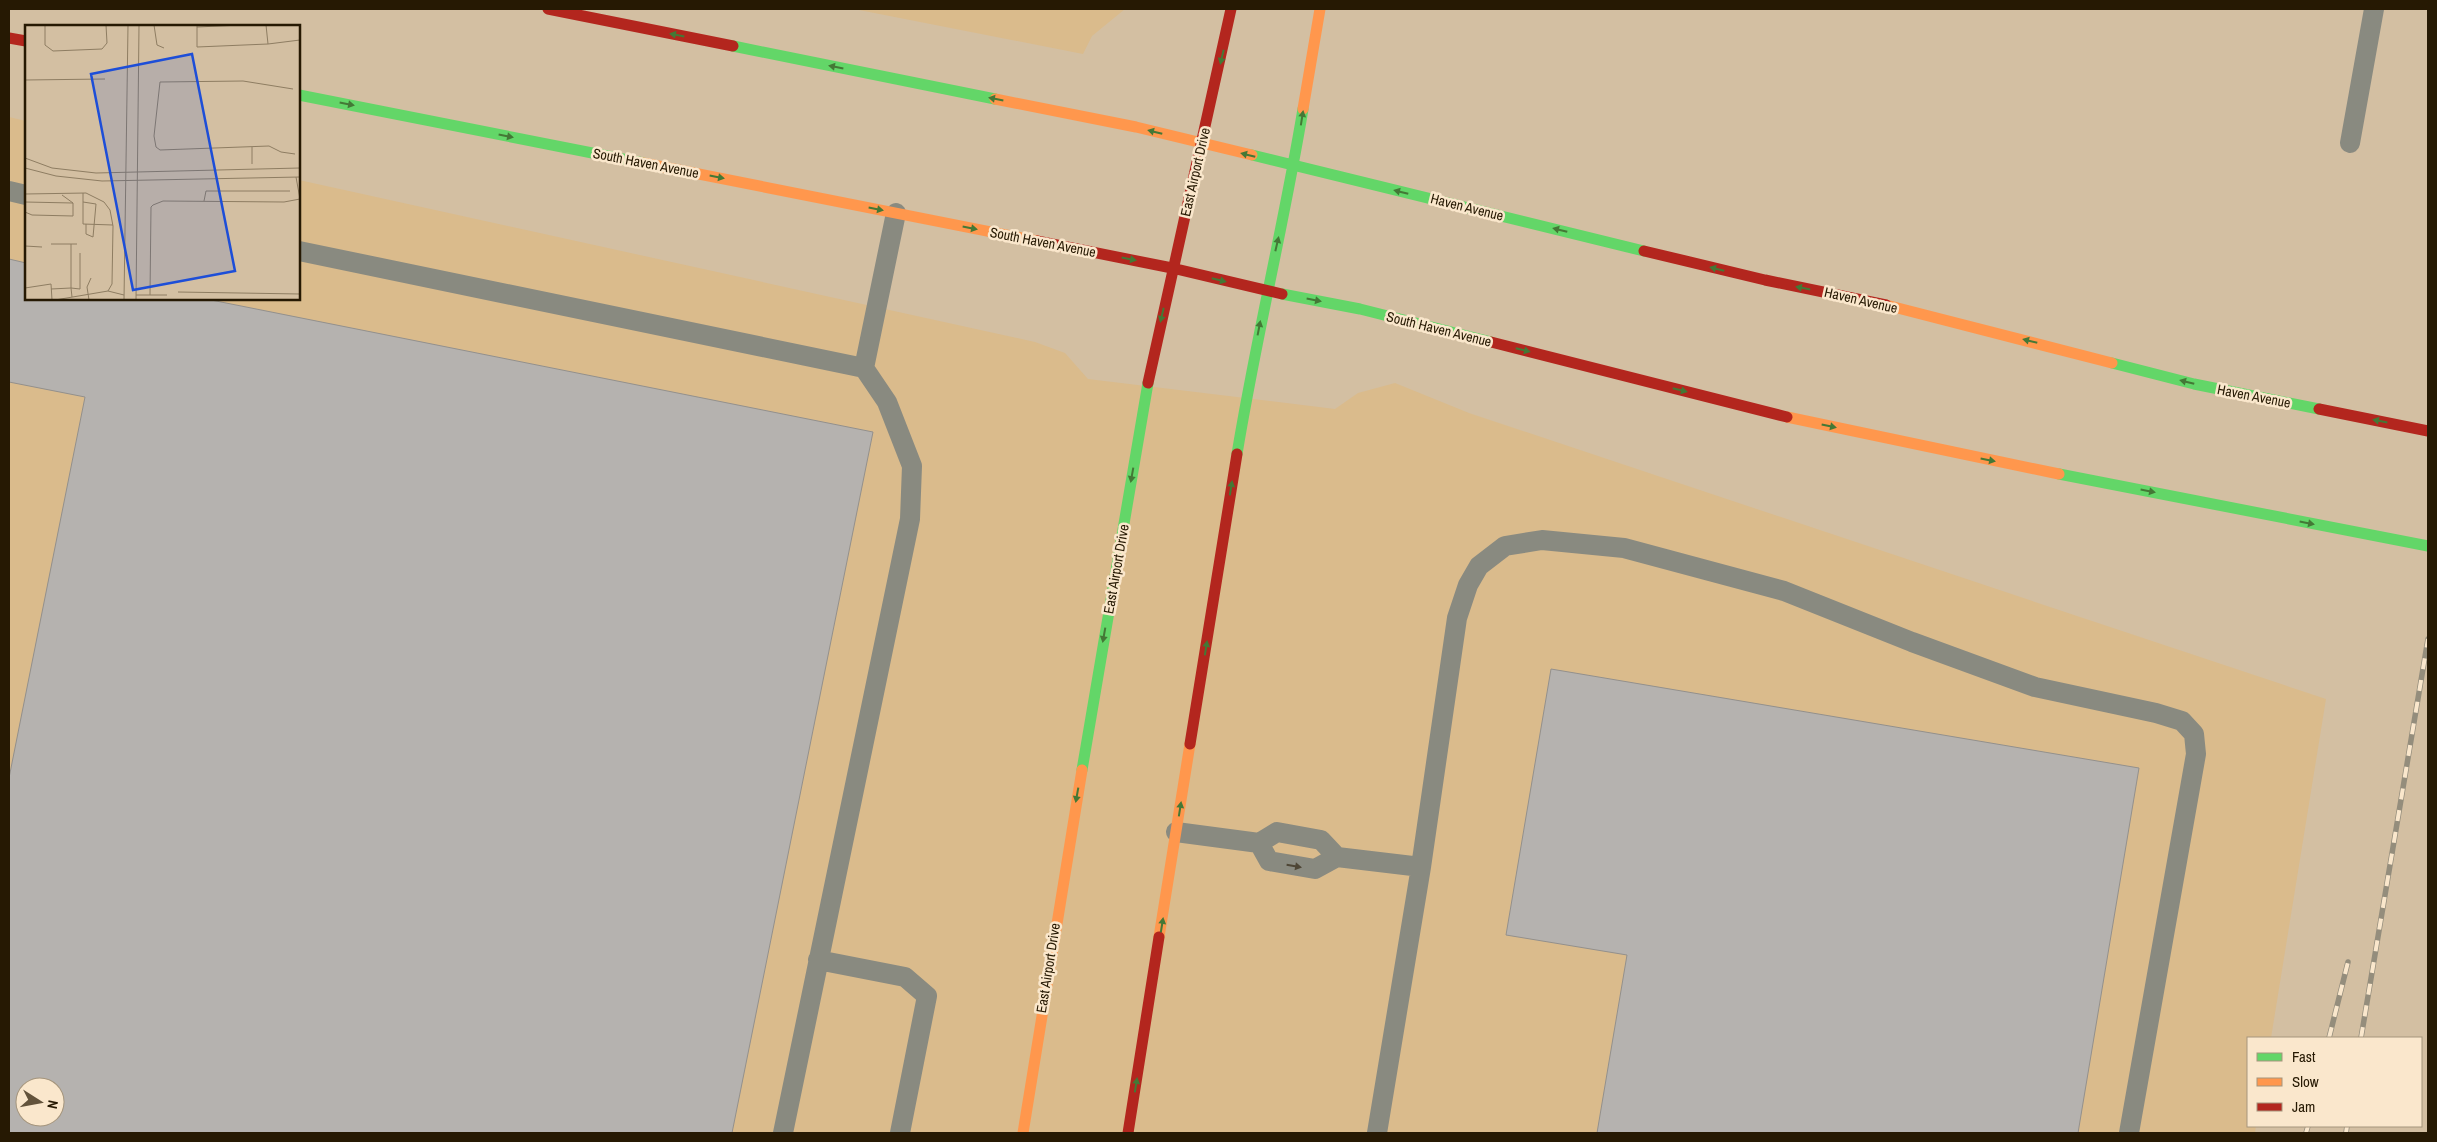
<svg xmlns="http://www.w3.org/2000/svg" width="2437" height="1142" font-family="'Archivo Narrow',sans-serif">
	<rect width="100%" height="100%" fill="#d3bfa2"/>
	<path fill="#dabb8c" fill-rule="evenodd" d="M854,9h271l-33,27 -9,18z
		M9,117l17,4v178h273v-119l736,162 30,11 23,26 247,30 23,-16 37,-10 74,30 857,286 -55,339h-23v88h8l-1,7h-2246zM25,1087h30v30h-30z"/>
	<path fill="#b5b2af" stroke="#93908c" fill-rule="evenodd" d="M9,259l17,4v36h180l667,133 -141,701h-723v-355l76,-381 -76,-15zM25,1087h30v30h-30z
		M1551,669l588,99 -61,365h-481l30,-178 -121,-20z"/>
	<g fill="none" stroke-linecap="round" stroke-linejoin="round">
		<path stroke="#898a80" stroke-width="20" d="M2350,143l24,-134
			M9,191l17,4
			M299,251l565,117 23,34 25,64 -2,53 -127,614
			M864,368l32,-155
			M1176,832l83,11 18,-11 44,8 16,17
			M1259,843l10,18 46,8 22,-12 84,10
			M818,960l87,17 22,19 -27,137
			M1377,1133l44,-266 36,-249 11,-33 11,-19 26,-20 37,-6 82,8 160,43 128,51 123,45 121,26 26,8 12,13 2,20 -67,379"/>
		<path stroke="#63d668" stroke-width="11" d="M733,46l262,53
			M299,95l344,68
			M1252,155l392,96
			M1282,294l78,15 131,33
			M2112,363l82,21 125,25
			M1237,454c19,-116 47,-230 66,-345
			M2059,474l369,72
			M1082,770l66,-387"/>
		<path stroke="#ff974d" stroke-width="11" d="M995,99l141,28 116,28
			M1303,109l17,-100
			M643,163l394,78
			M1886,305l226,58
			M1787,417l272,57
			M1159,937l31,-193
			M1023,1133l59,-363"/>
		<path stroke="#b3261e" stroke-width="11" d="M548,9l185,37
			M9,38l17,3
			M1037,241l135,27 110,26
			M1644,251l121,29 121,25
			M1491,342l296,75
			M1148,383l83,-374
			M2319,409l109,22
			M1190,744l47,-290
			M1128,1133l31,-196"/>
		<g stroke="#948d7c" stroke-width="5.5">
			<path id="rail" d="M2329,1038l19,-76
				M2361,1038l67,-399
				M2306,1133l2,-7
				M2346,1133l1,-7"/>
		</g>
		<use href="#rail" stroke="#fae7cc" stroke-width="4" stroke-dasharray="11" stroke-linecap="butt"/>
	</g>
	<defs><path id="oneway-solid" d="M-6-.8H1V-3.2L6.5 0L1 3.2V.8H-6Z" transform="scale(1.25)"/></defs>
	<g fill="#447836">
		<use href="#oneway-solid" transform="translate(677 35) rotate(-169)"/>
		<use href="#oneway-solid" transform="translate(1222 57) rotate(103)"/>
		<use href="#oneway-solid" transform="translate(836 67) rotate(-169)"/>
		<use href="#oneway-solid" transform="translate(996 99) rotate(-169)"/>
		<use href="#oneway-solid" transform="translate(347 104) rotate(11)"/>
		<use href="#oneway-solid" transform="translate(1302 118) rotate(-81)"/>
		<use href="#oneway-solid" transform="translate(1155 132) rotate(-166)"/>
		<use href="#oneway-solid" transform="translate(506 136) rotate(11)"/>
		<use href="#oneway-solid" transform="translate(1248 155) rotate(-166)"/>
		<use href="#oneway-solid" transform="translate(717 177) rotate(11)"/>
		<use href="#oneway-solid" transform="translate(1401 192) rotate(-166)"/>
		<use href="#oneway-solid" transform="translate(876 209) rotate(11)"/>
		<use href="#oneway-solid" transform="translate(970 228) rotate(11)"/>
		<use href="#oneway-solid" transform="translate(1560 230) rotate(-166)"/>
		<use href="#oneway-solid" transform="translate(1277 244) rotate(-77)"/>
		<use href="#oneway-solid" transform="translate(1129 259) rotate(11)"/>
		<use href="#oneway-solid" transform="translate(1717 269) rotate(-166)"/>
		<use href="#oneway-solid" transform="translate(1219 280) rotate(14)"/>
		<use href="#oneway-solid" transform="translate(1803 288) rotate(-169)"/>
		<use href="#oneway-solid" transform="translate(1314 300) rotate(11)"/>
		<use href="#oneway-solid" transform="translate(1162 315) rotate(103)"/>
		<use href="#oneway-solid" transform="translate(1259 328) rotate(-79)"/>
		<use href="#oneway-solid" transform="translate(2030 341) rotate(-166)"/>
		<use href="#oneway-solid" transform="translate(1523 350) rotate(14)"/>
		<use href="#oneway-solid" transform="translate(2187 382) rotate(-166)"/>
		<use href="#oneway-solid" transform="translate(1680 390) rotate(14)"/>
		<use href="#oneway-solid" transform="translate(2380 421) rotate(-169)"/>
		<use href="#oneway-solid" transform="translate(1829 426) rotate(12)"/>
		<use href="#oneway-solid" transform="translate(1988 460) rotate(11)"/>
		<use href="#oneway-solid" transform="translate(1132 475) rotate(100)"/>
		<use href="#oneway-solid" transform="translate(1231 488) rotate(-81)"/>
		<use href="#oneway-solid" transform="translate(2148 491) rotate(11)"/>
		<use href="#oneway-solid" transform="translate(2307 523) rotate(11)"/>
		<use href="#oneway-solid" transform="translate(1104 635) rotate(100)"/>
		<use href="#oneway-solid" transform="translate(1206 648) rotate(-81)"/>
		<use href="#oneway-solid" transform="translate(1077 795) rotate(100)"/>
		<use href="#oneway-solid" transform="translate(1180 809) rotate(-81)"/>
		<use href="#oneway-solid" transform="translate(1162 925) rotate(-81)"/>
		<use href="#oneway-solid" transform="translate(1136 1085) rotate(-81)"/>
	</g>
	<use fill="#4e4635" href="#oneway-solid" transform="translate(1294 866) rotate(10)"/>
	<g text-anchor="middle" dominant-baseline="central" stroke-width="5" stroke-linejoin="round" paint-order="stroke">
		<g font-size="14" fill="#261903" stroke="#fae7cc">
			<text transform="translate(646 163) rotate(11)">South Haven Avenue</text>
			<text transform="translate(1195 172) rotate(-77)">East Airport Drive</text>
			<text transform="translate(1467 207) rotate(14)">Haven Avenue</text>
			<text transform="translate(1043 242) rotate(11)">South Haven Avenue</text>
			<text transform="translate(1861 300) rotate(13)">Haven Avenue</text>
			<text transform="translate(1439 329) rotate(14)">South Haven Avenue</text>
			<text transform="translate(2254 396) rotate(11)">Haven Avenue</text>
			<text transform="translate(1116 569) rotate(-80)">East Airport Drive</text>
			<text transform="translate(1048 968) rotate(-81)">East Airport Drive</text>
		</g>
	</g>
	<g transform="translate(25 25)">
		<rect width="275" height="275" fill="#d3bfa2"/>
		<path fill="none" stroke="#8e7d62" stroke-width="1" d="M20,0v20l8,6 49,-2 5,-6 -1,-18M129,0l3,20 7,3M172,0v22l71,-3M241,0l2,19 32,-4M172,2l44,-2M0,55l80,-1M268,64l-50,-8 -83,1 -6,54 2,11 4,3 109,-4 12,6 14,2M227,122v17M0,133l27,10 44,5 204,-5M0,143l31,8 46,5 198,-4M271,152l4,22M58,168v9l13,2 -3,33 -7,-3v-10M0,169l61,-1 18,9 6,8 3,16 -1,58 -4,7M179,176l2,-10h84M0,177l48,1M58,177v22l30,1M0,187l7,3 41,1v-13l-11,-8M26,219h26M0,221l17,1M0,263l26,-4 1,16M26,264l20,-1v-44M153,267l122,2M111,270h31M125,270l1,-88 2,-2 10,-4 121,1 16,-3M47,272l-1,-9 9,1v-36M30,275l53,-9 16,4M64,275l-2,-13 4,-9M99,275l4,-275M111,275l3,-275"/>
		<path fill="#1d4ed8" fill-opacity="0.15" stroke="#1d4ed8" stroke-width="2.5" d="M167,29l43,217 -102,19 -42,-216z"/>
		<rect width="275" height="275" fill="none" stroke="#261903" stroke-width="2.5"/>
	</g>
	<rect width="2437" height="1142" fill="none" stroke="#261903" stroke-width="20"/>
	<rect x="2247" y="1037" width="175" height="90" fill="#fae7cc" stroke="#a5957c"/>
	<rect x="2257" y="1053" width="25" height="8" fill="#63d668" stroke="#a5957c"/>
	<text x="2292" y="1062" font-size="15" fill="#261903">Fast</text>
	<rect x="2257" y="1078" width="25" height="8" fill="#ff974d" stroke="#a5957c"/>
	<text x="2292" y="1087" font-size="15" fill="#261903">Slow</text>
	<rect x="2257" y="1103" width="25" height="8" fill="#b3261e" stroke="#a5957c"/>
	<text x="2292" y="1112" font-size="15" fill="#261903">Jam</text>
	<g transform="translate(40 1102) rotate(101)"><circle r="24" fill="#fae7cc" stroke="#a5957c"/>
	<path d="M0-4L9 19L0 12L-9 19Z" fill="#63533b"/>
	<text y="-8" font-size="14" font-weight="bold" text-anchor="middle" fill="#261903">N</text>
	</g>
</svg>
